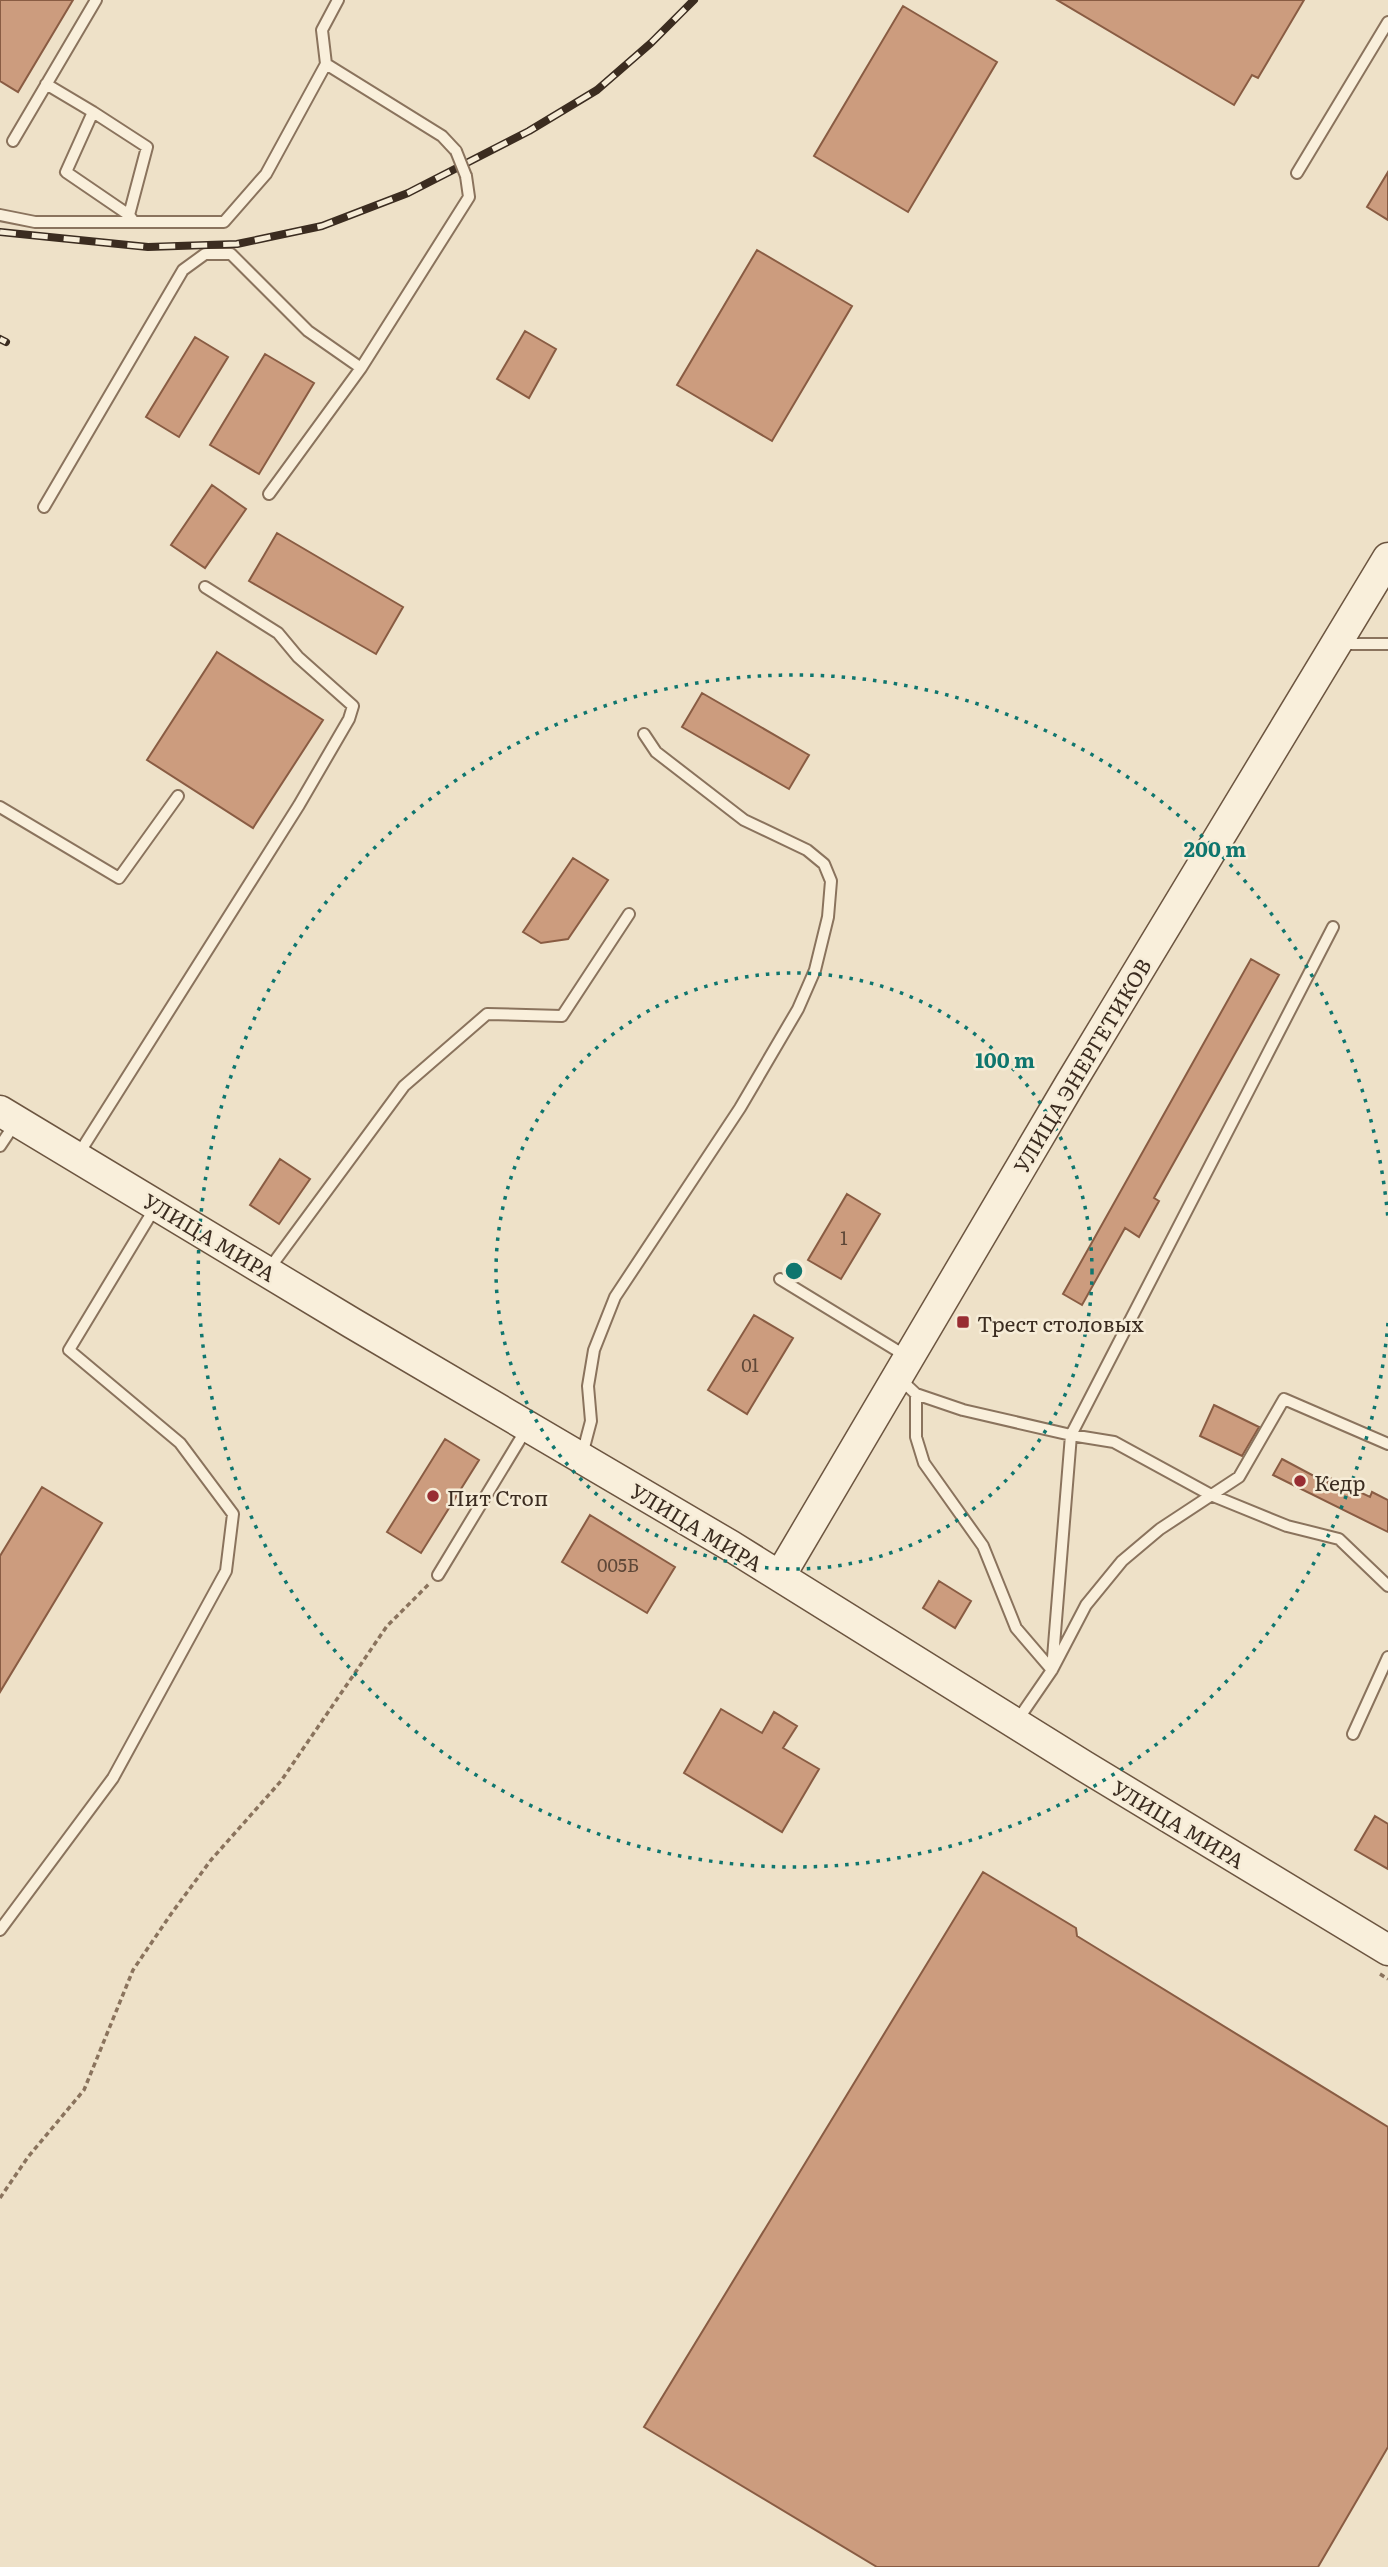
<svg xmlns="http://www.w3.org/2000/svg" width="1388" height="2567" font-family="Literata,serif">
	<rect width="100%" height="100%" fill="#eee1c8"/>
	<path fill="#cc9c7e" stroke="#895c43" stroke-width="2" d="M0,0h73l-55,92 -18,-11z
		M1057,0h247l-46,78 -6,-3 -18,30z
		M903,6l94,56 -89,150 -94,-56z
		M1388,172v48l-21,-13z
		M757,250l95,56 -80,135 -95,-56z
		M525,331l31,18 -27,49 -32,-19z
		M195,337l33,20 -49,80 -33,-20z
		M265,354l49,29 -55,91 -49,-29z
		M212,485l34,24 -41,59 -34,-23z
		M277,533l126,74 -27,47 -127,-73z
		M217,652l106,68 -70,108 -106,-68z
		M702,693l107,62 -20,34 -107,-62z
		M573,858l35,22 -40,59 -27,4 -18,-11z
		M1251,959l28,16 -125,223 5,3 -20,36 -14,-9 -43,77 -19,-11z
		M280,1159l30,20 -31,45 -29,-19z
		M847,1194l33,20 -39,65 -33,-19z
		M754,1315l39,23 -46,76 -39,-24z
		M1214,1405l45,22 -17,29 -42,-20z
		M445,1439l34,21 -58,93 -34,-21z
		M1282,1459l45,24 3,-5 40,19 2,-5 16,8v32l-115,-57z
		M42,1487l60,36 -102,169v-136z
		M590,1515l85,52 -28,46 -85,-51z
		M939,1581l32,20 -16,27 -32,-20z
		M721,1709l41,24 12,-21 23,14 -14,22 36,21 -37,63 -98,-59z
		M1375,1816l13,8v45l-33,-19z
		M983,1872l93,56 1,8 311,191v320l-70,120h-441l-233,-140z"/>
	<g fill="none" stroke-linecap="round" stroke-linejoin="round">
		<g stroke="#8a735d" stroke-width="14">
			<path id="lane" d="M326,64l116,72 14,15
				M46,84l47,28
				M13,141l83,-141
				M1297,173l91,-151
				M0,215l35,7h189l42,-48 60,-110 -4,-34 16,-30
				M129,215l-63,-43 27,-60 54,35 -18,68 5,7
				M269,494l92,-126 108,-171 -3,-21
				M44,507l139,-237 22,-16h26l77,77 53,37
				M1342,644h46
				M0,807l119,71 59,-82
				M0,1146l16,-24
				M78,1155l221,-350 50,-86 4,-13 -55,-49 -20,-24 -73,-46
				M269,1269l135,-183 83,-72 75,2 67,-102
				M780,1279l126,77
				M899,1378l17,16 47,16 108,25 43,7 97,53 76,31 52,13 49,47
				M916,1394v43l8,26 59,83 33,82 36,42
				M582,1455l9,-34 -3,-35 6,-36 21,-53 125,-189 58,-99 17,-39 13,-53 3,-36 -7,-17 -17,-14 -63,-30 -88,-68 -12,-18
				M438,1575l89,-147
				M1052,1670l19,-235 262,-508
				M1017,1721l35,-51 34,-65 36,-44 38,-32 79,-52 45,-78 104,45
				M1353,1734l35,-77
				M0,1930l113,-152 113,-207 7,-57 -53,-71 -111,-93 87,-144"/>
		</g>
		<g stroke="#6c5540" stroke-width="33">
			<path id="secondary" d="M0,1111l352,212 379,223 353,220 304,184
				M780,1576l290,-492 318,-526"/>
		</g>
		<path stroke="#8a735d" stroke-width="3.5" stroke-dasharray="5 3.5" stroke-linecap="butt" d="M1380,1974l8,5
			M0,2198l28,-41 56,-67 49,-120 38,-56 40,-54 70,-79 106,-155 42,-42"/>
		<use href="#lane" stroke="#f9efdb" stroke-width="10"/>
		<use href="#secondary" stroke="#f9efdb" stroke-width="30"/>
		<g stroke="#3b2c20" stroke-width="8">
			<path id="rail" d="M0,232l148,15 89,-3 85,-18 86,-33 121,-62 68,-41 54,-47 43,-43
				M0,339l6,3"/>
		</g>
		<use href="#rail" stroke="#f6ecd7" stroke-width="5" stroke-dasharray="16" stroke-linecap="butt"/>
		<g stroke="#8a735d" stroke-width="14" stroke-linecap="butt">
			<path id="lane-bridge" d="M456,151l10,25"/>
		</g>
		<use href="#lane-bridge" stroke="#f9efdb" stroke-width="10"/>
	</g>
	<g fill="none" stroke="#0f766e" stroke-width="3.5" stroke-dasharray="3.5 7">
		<circle cx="794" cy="1271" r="298"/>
		<path d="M1388 1323A596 596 0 1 1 1388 1219"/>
	</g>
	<g fill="#982d32" stroke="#f6ecd7" stroke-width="2.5">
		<rect x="956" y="1315" width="14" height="14" rx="3.5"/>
		<circle cx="1300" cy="1481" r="7"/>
		<circle cx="433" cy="1496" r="7"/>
	</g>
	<g text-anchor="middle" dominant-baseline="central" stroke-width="5" stroke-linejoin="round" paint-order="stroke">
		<g font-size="18" fill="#5f4838">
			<text x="844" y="1237">1</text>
			<text x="750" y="1364">01</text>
			<text x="618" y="1564">005Б</text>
		</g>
		<g font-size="21" fill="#3b2c20" stroke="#f6ecd7">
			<text transform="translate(1081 1065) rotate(-59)">УЛИЦА ЭНЕРГЕТИКОВ</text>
			<text transform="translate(210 1236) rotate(31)">УЛИЦА МИРА</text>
			<text transform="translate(697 1526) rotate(31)">УЛИЦА МИРА</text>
			<text transform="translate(1179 1823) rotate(31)">УЛИЦА МИРА</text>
		</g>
		<g font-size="21" fill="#3b2c20" stroke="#f6ecd7" text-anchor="start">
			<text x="977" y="1322">Трест столовых</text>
			<text x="1314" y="1481">Кедр</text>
			<text x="447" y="1496">Пит Стоп</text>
		</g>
	</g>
	<circle cx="794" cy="1271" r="10" fill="#0f766e" stroke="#f6ecd7" stroke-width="3.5"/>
	<g font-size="21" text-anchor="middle" font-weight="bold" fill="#0f766e" stroke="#f6ecd7" stroke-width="5" stroke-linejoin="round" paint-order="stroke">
		<text x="1215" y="857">200 m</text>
		<text x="1005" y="1068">100 m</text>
	</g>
</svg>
